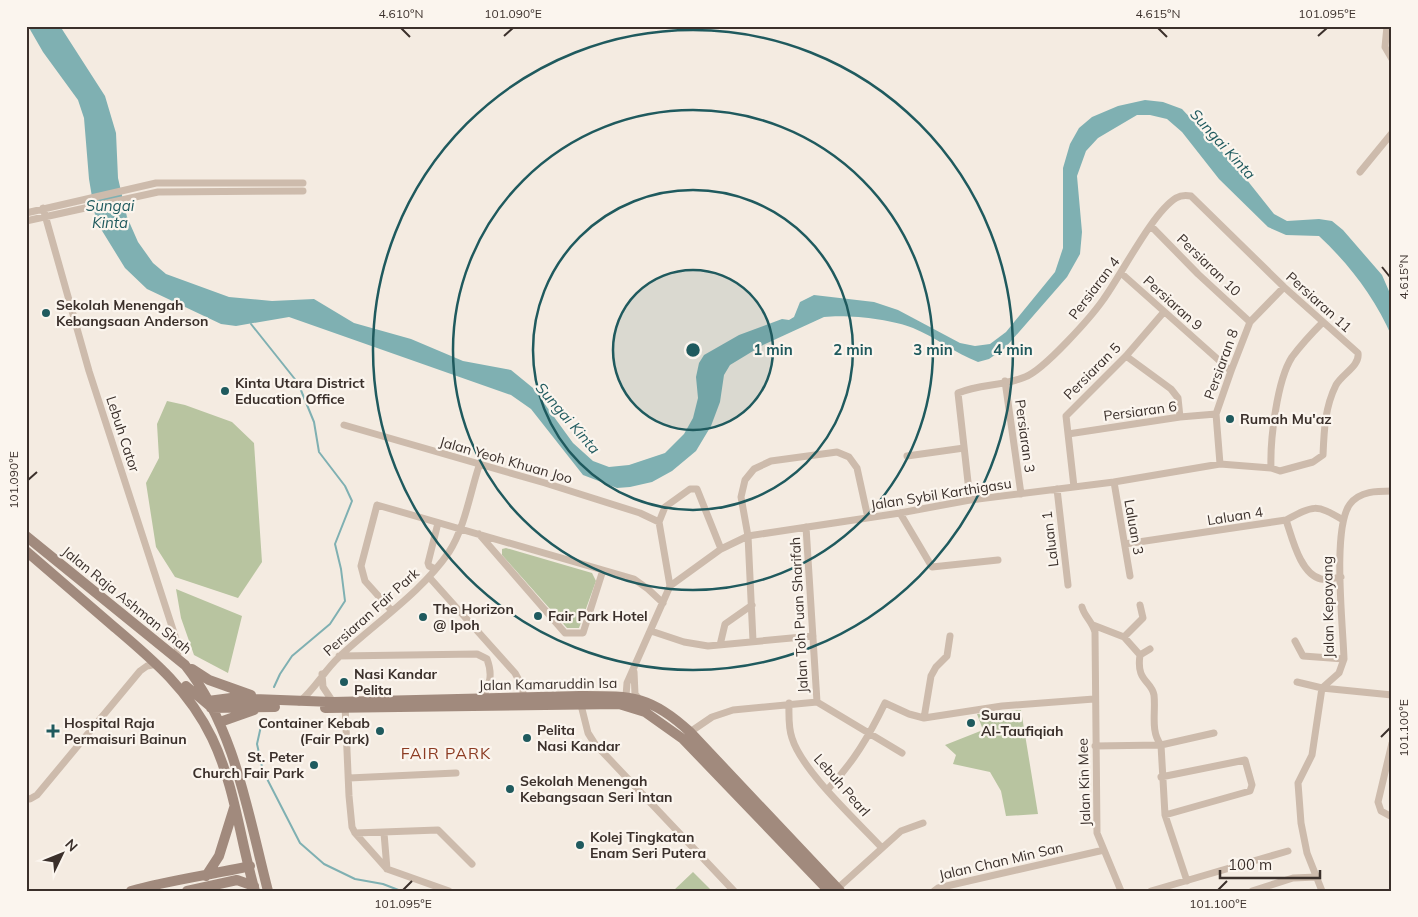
<svg xmlns="http://www.w3.org/2000/svg" width="1418" height="917" font-family="Mulish,sans-serif">
	<rect width="100%" height="100%" fill="#f4ebe1"/>
	<path fill="#b8c4a0" d="M167,401l18,4 47,17 22,21 8,119 -24,36 -63,-21 -19,-30 -10,-64 13,-25 -2,-34z
		M506,548l86,25 4,8 -17,47h-12l-65,-73v-6z
		M176,589l66,27 -14,57 -34,-18 -13,-37z
		M1021,710l17,104 -32,2 -5,-25 -11,-19 -37,-8 3,-9 -11,-10 38,-15 -6,-16z
		M693,872l19,19h-39z"/>
	<path fill="#7fb0b2" d="M28,26h32l45,70 11,37 2,45 9,39 11,25 15,21 13,11 63,23 43,4 42,-2 40,24 57,16 52,22 48,9 22,18 40,55 20,18 16,6 20,-2 36,-12 19,-19 9,-16 5,-20 -2,-21 3,-14 5,-8 35,-20 43,-16 7,1 5,-3 6,-15 14,-7 60,7 24,8 62,33 15,3 15,-2 16,-12 49,-60 8,-24v-80l7,-24 9,-16 13,-11 26,-11 27,-6 18,2 19,7 57,61 35,44 13,7 32,-2 13,2 11,9 39,45 10,23v39c-17,-39 -42,-72 -73,-101l-33,-1 -18,-8 -49,-48 -37,-47 -15,-13 -17,-4h-13l-39,23 -12,13 -9,25 5,56 -2,22 -13,23 -62,71 -16,11 -11,3c-23,-9 -43,-25 -65,-34 -21,-9 -67,-14 -89,-11l-61,28 -33,20 -6,10 -4,27 -9,24 -15,25 -24,20 -20,11 -22,5 -13,1 -34,-13 -52,-66 -20,-14 -222,-78 -53,9 -15,-2 -74,-35 -22,-21 -29,-47 -7,-42 -5,-61 -6,-18 -35,-48z"/>
	<g fill="none" stroke-linecap="round" stroke-linejoin="round">
		<path stroke="#7fb0b2" stroke-width="2" d="M251,324l47,59 16,39 5,30 26,34 7,15 -17,43 6,25 4,32 -15,23 -38,32 -12,18 -6,13
			M263,717l-6,27 6,27 37,72 24,21 31,15 28,5 18,7"/>
		<path stroke="#cdbbac" stroke-width="7" d="M1387,26l-2,21 7,12
			M1360,172l32,-39
			M43,208l46,163 88,271 1,17
			M26,213l130,-30h147
			M26,221l132,-29 145,-1
			M1151,226l47,48 52,48
			M1121,273l110,98
			M1126,356l45,33 7,9 2,19
			M1005,381l16,113
			M344,425l201,58 95,30 19,9
			M1068,434l112,-17 36,-3
			M907,456l57,-8
			M1220,464l-4,-50 15,-43 19,-49 34,-35
			M1271,468c-1,-28 6,-88 21,-111 9,-12 20,-24 31,-35
			M1114,482l16,94
			M1074,487l-8,-71 60,-60 37,-43
			M1057,489l11,96
			M900,513l32,54 66,-7
			M1286,520c6,17 14,54 35,59 6,1 14,-1 20,-2
			M806,527l11,175
			M479,534l86,99h18l20,-63
			M1125,544l161,-24c28,-15 30,-16 57,0
			M435,569l-6,-3 -1,-3 10,-40
			M429,577l86,96 7,13 2,12
			M670,586l-11,-64 6,-15 25,-18h7l24,60
			M1082,607c2,9 10,14 13,25l2,201 24,58
			M391,610l-26,-29 -4,-15 16,-61 257,74 14,10 15,14
			M1093,625l31,12 16,18
			M651,631l33,11 24,4 105,-10
			M1124,637l19,-19 -3,-13
			M753,641l-5,-105 -7,-39 4,-17 9,-11 17,-8 66,-9 12,5 8,11 11,50
			M1295,641l8,15 41,3
			M720,645l5,-21 27,-19
			M1150,649l-10,6c-4,27 11,25 14,40 2,17 -4,36 7,50l4,70 22,66
			M339,656l138,-2 10,5c6,16 3,25 -5,40
			M634,672l1,22 4,5
			M322,674l1,13 10,15
			M1297,682l25,6 70,7
			M626,696l1,-13 43,-97 51,-37 27,-13 152,-23 70,-13 144,-18 106,-18 51,4 9,3 33,-9 10,-7c1,-25 2,-48 13,-70 6,-11 24,-19 22,-32l-74,-66 -93,-91c-5,-1 -10,-1 -15,2 -24,15 -54,76 -73,102 -12,17 -59,70 -78,77 -21,9 -46,7 -67,16l12,107
			M299,702c16,-13 25,-31 40,-45 36,-34 82,-64 110,-105 16,-25 21,-59 30,-86
			M789,703c0,11 -1,24 3,35 10,33 65,83 90,110
			M345,705l4,91 3,31 3,6 83,-3 34,34
			M581,705l7,28 7,11 139,147
			M924,718l7,-42 5,-9 11,-11 3,-20
			M690,732l22,-15 21,-7 84,-8 85,51
			M1392,743l-14,59 3,9 11,6
			M1095,746l66,-1 53,-12
			M1161,777l84,-17 7,25 -2,6 -85,24
			M349,778l107,-5
			M828,789c25,-26 41,-53 57,-86l24,11 15,4 78,-12 92,-7
			M26,798l4,1 7,-4 103,-124 7,-5 10,-2
			M355,833l32,36 62,22
			M384,833l3,36
			M838,888l63,-57 22,-8
			M934,891l4,-3 166,-38
			M1151,891l137,-40
			M1252,891l41,-13 24,-1
			M1322,891l-15,-38 -6,-30 -3,-40 14,-28 10,-67 17,-15 5,-14c-1,-33 -12,-131 6,-155 10,-13 27,-13 42,-13"/>
		<path stroke="#a18a7d" stroke-width="10" d="M26,536l159,129c50,63 63,149 83,226
			M26,551c29,25 58,50 87,75 40,34 75,63 99,112 23,48 28,102 43,153
			M192,669l17,11 42,15
			M186,686l25,21
			M208,701l23,-3 102,4 247,-6c52,0 70,-1 110,36l150,159
			M211,708l64,-1
			M325,708l294,-4 26,8 38,27 146,152
			M220,722l34,-12
			M206,876l13,-20 15,-48
			M131,891c39,-11 79,-16 119,-25
			M187,891l50,-11 17,6"/>
	</g>
	<path fill="none" stroke="#3b302b" stroke-width="2" d="M401,28l9,9M1158,28l9,9M504,36l9,-8M1318,36l9,-8M1382,267l8,10M28,480l9,-8M1381,737l9,-9M403,890l9,-9M1218,890l9,-9"/>
	<circle cx="693" cy="350" r="80" fill="#1f5a5e" fill-opacity=".12"/>
	<g fill="none" stroke="#1f5a5e" stroke-width="2.5">
		<circle cx="693" cy="350" r="80"/>
		<circle cx="693" cy="350" r="160"/>
		<circle cx="693" cy="350" r="240"/>
		<circle cx="693" cy="350" r="320"/>
	</g>
	<g fill="#1f5a5e" stroke="#fbf5ee" stroke-width="2">
		<circle cx="46" cy="313" r="5"/>
		<circle cx="225" cy="391" r="5"/>
		<circle cx="1230" cy="419" r="5"/>
		<circle cx="538" cy="616" r="5"/>
		<circle cx="423" cy="617" r="5"/>
		<circle cx="344" cy="682" r="5"/>
		<circle cx="971" cy="723" r="5"/>
		<path d="M50.5 723.5h5v5h5v5h-5v5h-5v-5h-5v-5h5z"/>
		<circle cx="380" cy="731" r="5"/>
		<circle cx="527" cy="738" r="5"/>
		<circle cx="314" cy="765" r="5"/>
		<circle cx="510" cy="789" r="5"/>
		<circle cx="580" cy="845" r="5"/>
	</g>
	<g text-anchor="middle" dominant-baseline="central" stroke-width="4.5" stroke-linejoin="round" paint-order="stroke">
		<g font-size="14" fill="#3b302b" stroke="#fbf5ee">
			<text transform="translate(1209 265) rotate(44)">Persiaran 10</text>
			<text transform="translate(1094 288) rotate(-53)">Persiaran 4</text>
			<text transform="translate(1319 302) rotate(42)">Persiaran 11</text>
			<text transform="translate(1173 303) rotate(42)">Persiaran 9</text>
			<text transform="translate(1221 364) rotate(-70)">Persiaran 8</text>
			<text transform="translate(1092 371) rotate(-45)">Persiaran 5</text>
			<text transform="translate(1140 411) rotate(-8)">Persiaran 6</text>
			<text transform="translate(123 434) rotate(72)">Lebuh Cator</text>
			<text transform="translate(1025 436) rotate(82)">Persiaran 3</text>
			<text transform="translate(506 460) rotate(16)">Jalan Yeoh Khuan Joo</text>
			<text transform="translate(941 494) rotate(-9)">Jalan Sybil Karthigasu</text>
			<text transform="translate(1235 516) rotate(-9)">Laluan 4</text>
			<text transform="translate(1134 527) rotate(80)">Laluan 3</text>
			<text transform="translate(1050 539) rotate(-97)">Laluan 1</text>
			<text transform="translate(127 600) rotate(39)">Jalan Raja Ashman Shah</text>
			<text transform="translate(1328 607) rotate(-91)">Jalan Kepayang</text>
			<text transform="translate(371 612) rotate(-42)">Persiaran Fair Park</text>
			<text transform="translate(799 615) rotate(-93)">Jalan Toh Puan Sharifah</text>
			<text transform="translate(548 684) rotate(-1)">Jalan Kamaruddin Isa</text>
			<text transform="translate(1084 782) rotate(-92)">Jalan Kin Mee</text>
			<text transform="translate(842 785) rotate(49)">Lebuh Pearl</text>
			<text transform="translate(1001 861) rotate(-13)">Jalan Chan Min San</text>
		</g>
		<g font-size="14" font-weight="bold" fill="#3b302b" stroke="#fbf5ee" text-anchor="start">
			<text x="56" y="305">Sekolah Menengah<tspan x="56" dy="16">Kebangsaan Anderson</tspan></text>
			<text x="235" y="383">Kinta Utara District<tspan x="235" dy="16">Education Office</tspan></text>
			<text x="1240" y="419">Rumah Mu'az</text>
			<text x="433" y="609">The Horizon<tspan x="433" dy="16">@ Ipoh</tspan></text>
			<text x="548" y="616">Fair Park Hotel</text>
			<text x="354" y="674">Nasi Kandar<tspan x="354" dy="16">Pelita</tspan></text>
			<text x="981" y="715">Surau<tspan x="981" dy="16">Al-Taufiqiah</tspan></text>
			<text x="64" y="723">Hospital Raja<tspan x="64" dy="16">Permaisuri Bainun</tspan></text>
			<text x="370" y="723" text-anchor="end">Container Kebab<tspan x="370" dy="16">(Fair Park)</tspan></text>
			<text x="537" y="730">Pelita<tspan x="537" dy="16">Nasi Kandar</tspan></text>
			<text x="304" y="757" text-anchor="end">St. Peter<tspan x="304" dy="16">Church Fair Park</tspan></text>
			<text x="520" y="781">Sekolah Menengah<tspan x="520" dy="16">Kebangsaan Seri Intan</tspan></text>
			<text x="590" y="837">Kolej Tingkatan<tspan x="590" dy="16">Enam Seri Putera</tspan></text>
		</g>
		<g font-size="15" font-style="italic" fill="#1f5a5e" stroke="#fbf5ee">
			<text transform="translate(1223 144) rotate(48)">Sungai Kinta</text>
			<text x="110" y="205">Sungai<tspan x="110" dy="17">Kinta</tspan></text>
			<text transform="translate(568 418) rotate(49)">Sungai Kinta</text>
		</g>
		<g font-size="16" letter-spacing="1" fill="#8c3b22" stroke="#fbf5ee">
			<text x="446" y="753">FAIR PARK</text>
		</g>
	</g>
	<circle cx="693" cy="350" r="8" fill="#1f5a5e" stroke="#fbf5ee" stroke-width="2.5"/>
	<g font-size="15" text-anchor="middle" font-weight="bold" fill="#1f5a5e" stroke="#fbf5ee" stroke-width="4.5" stroke-linejoin="round" paint-order="stroke">
		<text x="773" y="355">1 min</text>
		<text x="853" y="355">2 min</text>
		<text x="933" y="355">3 min</text>
		<text x="1013" y="355">4 min</text>
	</g>
	<rect width="1418" height="917" fill="none" stroke="#fbf5ee" stroke-width="55"/>
	<g transform="translate(62 854) rotate(47)" stroke="#fbf5ee" stroke-width="4" paint-order="stroke">
	<path d="M0-4L9 19L0 12L-9 19Z" fill="#3b302b"/>
	<text y="-8" font-size="14" font-weight="bold" text-anchor="middle" fill="#3b302b">N</text>
	</g>
	<path d="M1220 870v8h100v-8" fill="none" stroke="#3b302b" stroke-width="2.5"/>
	<text x="1228" y="870" font-size="15" fill="#3b302b" stroke="#fbf5ee" stroke-width="4" paint-order="stroke">100 m</text>
	<rect x="28" y="28" width="1362" height="862" fill="none" stroke="#3b302b" stroke-width="2"/>
	<g font-size="12" text-anchor="middle" fill="#3b302b">
		<text x="401" y="18">4.610°N</text>
		<text x="513" y="18">101.090°E</text>
		<text x="1158" y="18">4.615°N</text>
		<text x="1327" y="18">101.095°E</text>
		<text transform="translate(1404 277) rotate(-90)" y="4">4.615°N</text>
		<text transform="translate(14 480) rotate(-90)" y="4">101.090°E</text>
		<text transform="translate(1404 728) rotate(-90)" y="4">101.100°E</text>
		<text x="403" y="908">101.095°E</text>
		<text x="1218" y="908">101.100°E</text>
	</g>
</svg>
